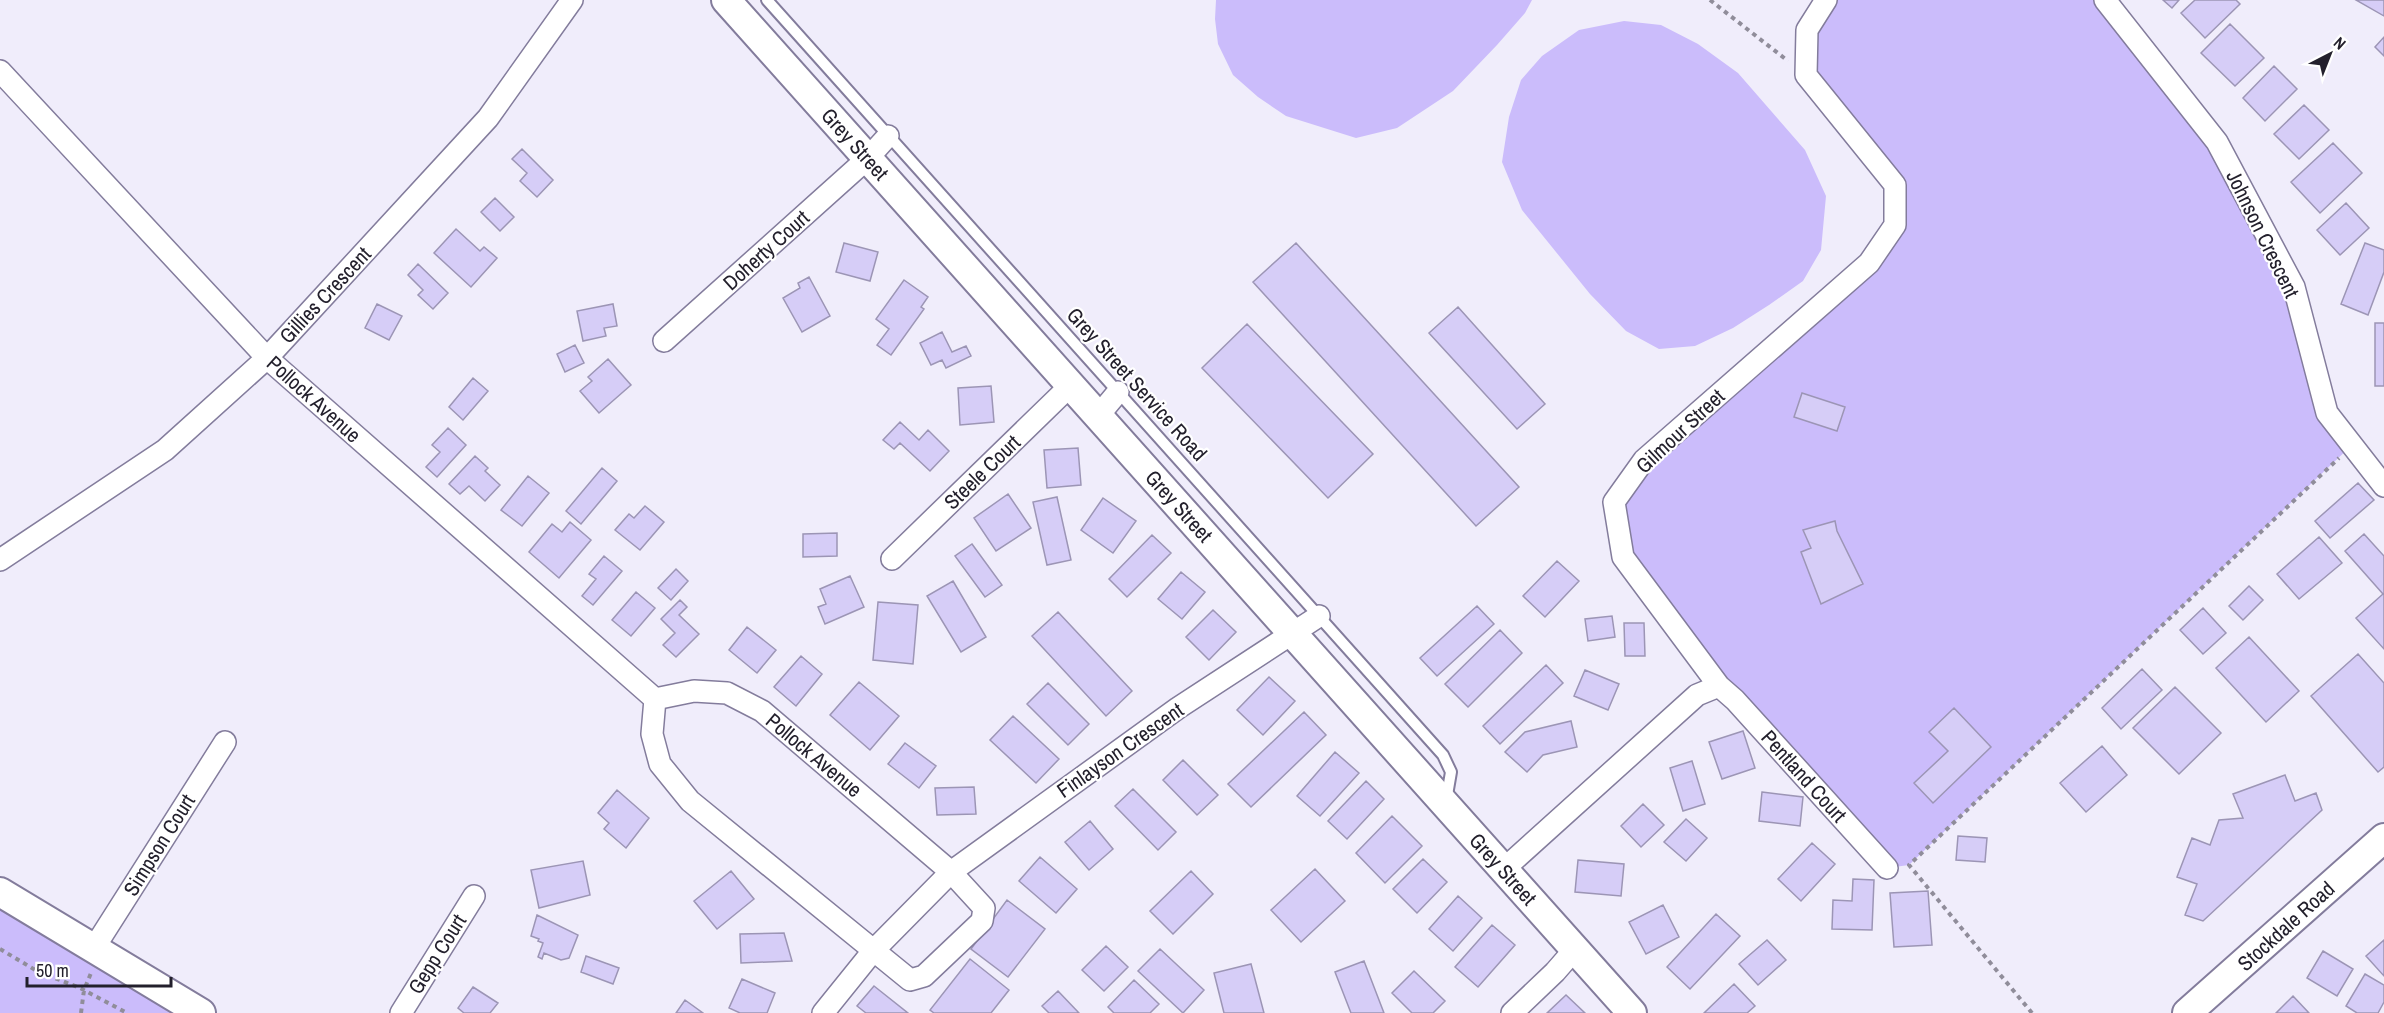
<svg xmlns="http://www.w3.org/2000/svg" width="2384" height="1013" font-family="'Archivo Narrow',sans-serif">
	<rect width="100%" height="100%" fill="#f0edfb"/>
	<path fill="#cbbcfb" d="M1216,0h316l-7,13 -28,32 -44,46 -56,37 -41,10 -70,-22 -28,-19 -25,-22 -15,-31 -3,-25z
		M1826,0h279l112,142 77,145 33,126 25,32 -443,420 -22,3 -152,-168 -112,-143 -9,-55 281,-277v-40l-89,-110 1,-45z
		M1624,21l37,4 37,19 40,29 67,77 21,46 -5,54 -18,31 -34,24 -36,23 -38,18 -36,3 -33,-18 -36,-37 -68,-84 -20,-48 7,-45 12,-37 21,-24 37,-26z
		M0,892l201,121h-201z"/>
	<path fill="#d6cdf7" stroke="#9c95b5" stroke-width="1.5" d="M2163,0h16l-7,8z
		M2195,0h41l4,4 -35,34 -24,-25z
		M2356,0h28v16z
		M2230,24l34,34 -29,28 -34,-33z
		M2384,37v19l-9,-9z
		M2274,66l23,23 -32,32 -22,-23z
		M2304,105l25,25 -30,29 -25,-25z
		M2333,143l29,30 -42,40 -29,-31z
		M522,149l31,31 -16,17 -17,-16 7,-8 -15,-14z
		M495,198l19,19 -14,14 -19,-19z
		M2346,203l23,25 -29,27 -23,-25z
		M456,229l24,22 4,-4 13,11 -26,29 -37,-34z
		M844,243l34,9 -8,29 -34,-9z
		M1296,243l223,244 -43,39 -223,-244z
		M2365,243l19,7v22l-16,43 -27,-11z
		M418,264l30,29 -15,16 -15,-14 5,-5 -15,-15z
		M809,277l21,39 -28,16 -19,-34 17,-10 -2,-5z
		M904,280l24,17 -7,10 3,2 -33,46 -14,-10 12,-16 -13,-10z
		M377,304l25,12 -13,24 -24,-12z
		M613,304l4,22 -13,2 2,8 -23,5 -6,-30z
		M1458,307l87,97 -28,25 -88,-96z
		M2375,323h9v63h-9z
		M1247,324l126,130 -45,44 -126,-130z
		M942,332l10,20 14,-6 5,10 -25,12 -4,-8 -11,5 -11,-22z
		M575,345l9,18 -19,9 -8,-18z
		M608,359l23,26 -32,28 -19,-22 12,-10 -4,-4z
		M473,378l15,13 -25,29 -14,-13z
		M991,386l3,36 -34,3 -2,-37z
		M1802,393l43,14 -8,24 -43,-14z
		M900,422l19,18 9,-10 21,21 -19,20 -30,-28 -6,6 -11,-9z
		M448,428l18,17 -29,32 -11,-10 14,-15 -8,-7z
		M1078,448l3,37 -34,3 -3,-38z
		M475,456l13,12 -3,3 15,14 -15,16 -16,-15 -9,8 -11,-10z
		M602,468l15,13 -36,43 -15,-13z
		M528,476l21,17 -27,33 -21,-16z
		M2358,483l16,17 -44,38 -15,-17z
		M1008,494l23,34 -35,23 -22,-33z
		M1057,497l14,63 -24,5 -14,-63z
		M1103,498l33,23 -23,32 -32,-23z
		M645,506l19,16 -24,28 -25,-20 14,-16 5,4z
		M1835,521l2,10 26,53 -42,20 -20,-52 10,-4 -8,-18z
		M570,522l21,18 -32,38 -30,-26 23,-28 10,8z
		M837,533v23l-34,1v-23z
		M2364,534l20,22v93l-28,-31 27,-24 -38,-43z
		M1152,535l19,18 -44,44 -18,-18z
		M2319,537l23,26 -43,36 -22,-25z
		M972,544l30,41 -17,12 -30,-41z
		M604,556l18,15 -29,34 -11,-9 14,-17 -7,-5z
		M1557,561l22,20 -34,36 -22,-21z
		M676,569l12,12 -17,19 -13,-12z
		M1181,572l24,20 -23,27 -24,-20z
		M850,576l14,31 -39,17 -7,-17 8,-3 -6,-15z
		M953,581l33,56 -25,15 -34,-56z
		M2249,586l14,14 -20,20 -14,-14z
		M636,592l19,16 -24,28 -19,-16z
		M680,600l7,7 -8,8 20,19 -23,23 -13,-12 12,-12 -14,-14z
		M878,602l40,3 -5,59 -40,-4z
		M1477,606l17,18 -57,52 -17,-18z
		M2203,608l23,25 -23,21 -23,-24z
		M1213,610l23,22 -27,28 -23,-23z
		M1058,612l74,79 -26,25 -74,-80z
		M1612,616l3,21 -27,4 -3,-22z
		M1624,623h20l1,33h-20z
		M747,627l29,23 -19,23 -28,-23z
		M1500,630l22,23 -54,54 -23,-23z
		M2249,637l50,54 -33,31 -50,-54z
		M2358,654l26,29v84l-6,5 -67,-76z
		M801,656l21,18 -26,32 -22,-19z
		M1546,665l17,18 -63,61 -17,-18z
		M2142,669l20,21 -41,39 -19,-21z
		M1585,670l34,14 -11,26 -34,-14z
		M1269,677l26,24 -32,34 -26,-25z
		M859,682l40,34 -29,34 -40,-35z
		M1048,683l41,41 -21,21 -41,-41z
		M2175,687l46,46 -42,41 -46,-46z
		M1954,708l37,39 -58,56 -19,-20 34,-32 -19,-19z
		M1304,712l22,23 -75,72 -23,-23z
		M1013,716l46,43 -23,24 -46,-43z
		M1571,721l6,26 -34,8 -16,17 -22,-20 20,-20z
		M1743,731l12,37 -33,11 -13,-37z
		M905,743l31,23 -17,22 -31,-24z
		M2102,746l25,29 -41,37 -26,-29z
		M1335,752l24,21 -39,43 -23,-20z
		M1183,760l35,35 -21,20 -34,-35z
		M1692,761l13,43 -22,7 -13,-43z
		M2285,775l10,26 21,-8 6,17 -119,111 -18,-6 12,-31 -20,-7 15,-39 18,7 9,-25 24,-2 -10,-24z
		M1366,781l18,18 -37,40 -19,-18z
		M974,787l2,27 -39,1 -2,-27z
		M1133,789l43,43 -18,18 -43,-44z
		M617,790l32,28 -23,30 -22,-19 5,-6 -11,-10z
		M1762,792l41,5 -3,29 -41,-5z
		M1643,804l21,21 -23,22 -20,-21z
		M1392,816l30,30 -37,37 -29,-30z
		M1686,819l21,19 -21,23 -22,-19z
		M1090,821l23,28 -24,21 -24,-28z
		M1958,836l29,2 -2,24 -29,-2z
		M1812,843l23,21 -34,37 -23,-22z
		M1040,857l37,32 -21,24 -37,-32z
		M1423,859l24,23 -30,31 -24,-24z
		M1578,860l46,4 -3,32 -46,-4z
		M583,861l7,34 -51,13 -8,-38z
		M1315,869l30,32 -44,41 -30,-32z
		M731,871l23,28 -37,30 -23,-28z
		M1191,871l22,23 -40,40 -23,-23z
		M1853,879l21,1 -2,50 -40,-1 1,-29 19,1z
		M1928,891l4,54 -38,2 -4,-54z
		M1458,896l24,22 -29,33 -24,-22z
		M1007,900l38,29 -37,48 -37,-28z
		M1663,905l16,32 -33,17 -17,-32z
		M1716,914l24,22 -50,53 -23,-22z
		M537,915l41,20 -9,23 -8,2 -17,-7 -2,6 -4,-2 5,-14 -5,-2 1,-2 -8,-3z
		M1492,925l23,20 -37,42 -23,-20z
		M784,933l8,28 -51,2 -1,-29z
		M1767,940l19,20 -28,25 -19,-21z
		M2384,940v36l-18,-20z
		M1106,946l22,21 -24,24 -22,-21z
		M1160,949l44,41 -21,23 -45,-42z
		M2323,951l30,18 -16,27 -30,-18z
		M586,956l33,12 -6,16 -32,-12z
		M970,959l39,31 -18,23h-57l-4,-3z
		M1364,961l20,52h-33l-16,-41z
		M1251,964l13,49h-40l-10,-40z
		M1414,971l31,30 -12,12h-21l-20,-20z
		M2365,974l19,11v17l-6,11h-21l-11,-7z
		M742,979l33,14 -8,20h-27l-11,-5z
		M1134,980l25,24 -9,9h-36l-6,-6z
		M1734,984l21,22 -8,7h-43z
		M874,986l34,27h-42l-9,-7z
		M473,987l25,16 -8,10h-26l-6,-5z
		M1058,991l21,22h-30l-7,-7z
		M1566,995l19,18h-38z
		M2293,996l16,17h-33z
		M685,1000l18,13h-27z"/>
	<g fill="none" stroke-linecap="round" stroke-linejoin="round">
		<g stroke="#837c9c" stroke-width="14">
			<path id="lane" d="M767,0l676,755 8,17 -5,29"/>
		</g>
		<g stroke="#837c9c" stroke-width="24">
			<path id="street" d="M2105,0l112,142 77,145 33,126 57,73
				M0,71l267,287 388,341
				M664,341l204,-183 20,-22
				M1098,416l20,-24
				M892,559l179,-174
				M0,560l165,-110 102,-92 221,-240 84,-118
				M1719,686l16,14 152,168
				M694,691l33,2 35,18 189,161 33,36 -2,13 -58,55 -14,4 -220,-179 -30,-37 -8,-30 3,-35z
				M1504,869l193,-174 22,-9 -96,-129 -9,-55 30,-42 225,-197 26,-38v-40l-89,-110 1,-45 19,-30
				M94,948l131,-206
				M401,1013l73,-117
				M823,1013l50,-62 78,-79 227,-164 141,-92
				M1512,1013l43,-41 20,-23"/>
		</g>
		<g stroke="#837c9c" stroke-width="32">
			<path id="secondary" d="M726,0l906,1013
				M0,892l201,121
				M2187,1013l197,-175"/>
		</g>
		<path stroke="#908d9a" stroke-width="4" stroke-dasharray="4.5 4.5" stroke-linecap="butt" d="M1710,0l78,61
			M0,949l37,22 43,17 47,25
			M81,1013l3,-23 7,-17
			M2032,1013l-123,-148 430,-407"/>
		<use href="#lane" stroke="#fff" stroke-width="10"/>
		<use href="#street" stroke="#fff" stroke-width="21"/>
		<use href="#secondary" stroke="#fff" stroke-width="28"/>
	</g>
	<g text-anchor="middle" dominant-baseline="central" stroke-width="4.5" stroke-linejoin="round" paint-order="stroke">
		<g font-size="21" fill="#23202c" stroke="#fff">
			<text transform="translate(855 144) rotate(48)">Grey Street</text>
			<text transform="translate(2263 234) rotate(64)">Johnson Crescent</text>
			<text transform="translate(766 250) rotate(-42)">Doherty Court</text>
			<text transform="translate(325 295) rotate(-47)">Gillies Crescent</text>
			<text transform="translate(1137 384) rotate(48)">Grey Street Service Road</text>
			<text transform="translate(314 399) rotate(42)">Pollock Avenue</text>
			<text transform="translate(1680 431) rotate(-43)">Gilmour Street</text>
			<text transform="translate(982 472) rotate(-44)">Steele Court</text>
			<text transform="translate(1179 506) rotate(48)">Grey Street</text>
			<text transform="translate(1120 750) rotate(-35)">Finlayson Crescent</text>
			<text transform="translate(814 755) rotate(40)">Pollock Avenue</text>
			<text transform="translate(1804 776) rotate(48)">Pentland Court</text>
			<text transform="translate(159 845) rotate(-58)">Simpson Court</text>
			<text transform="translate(1503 869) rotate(48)">Grey Street</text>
			<text transform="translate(2286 926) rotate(-42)">Stockdale Road</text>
			<text transform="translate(437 954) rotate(-58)">Gepp Court</text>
		</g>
	</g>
	<g transform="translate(2330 54) rotate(42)" stroke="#ffffff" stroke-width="4.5" paint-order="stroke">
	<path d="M0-4.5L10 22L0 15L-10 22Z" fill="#23202c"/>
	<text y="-9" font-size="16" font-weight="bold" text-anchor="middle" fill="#23202c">N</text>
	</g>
	<path d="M27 977v9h144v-9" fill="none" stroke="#23202c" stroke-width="3"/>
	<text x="36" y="977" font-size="18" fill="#23202c" stroke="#ffffff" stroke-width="4.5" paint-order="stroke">50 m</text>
</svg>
